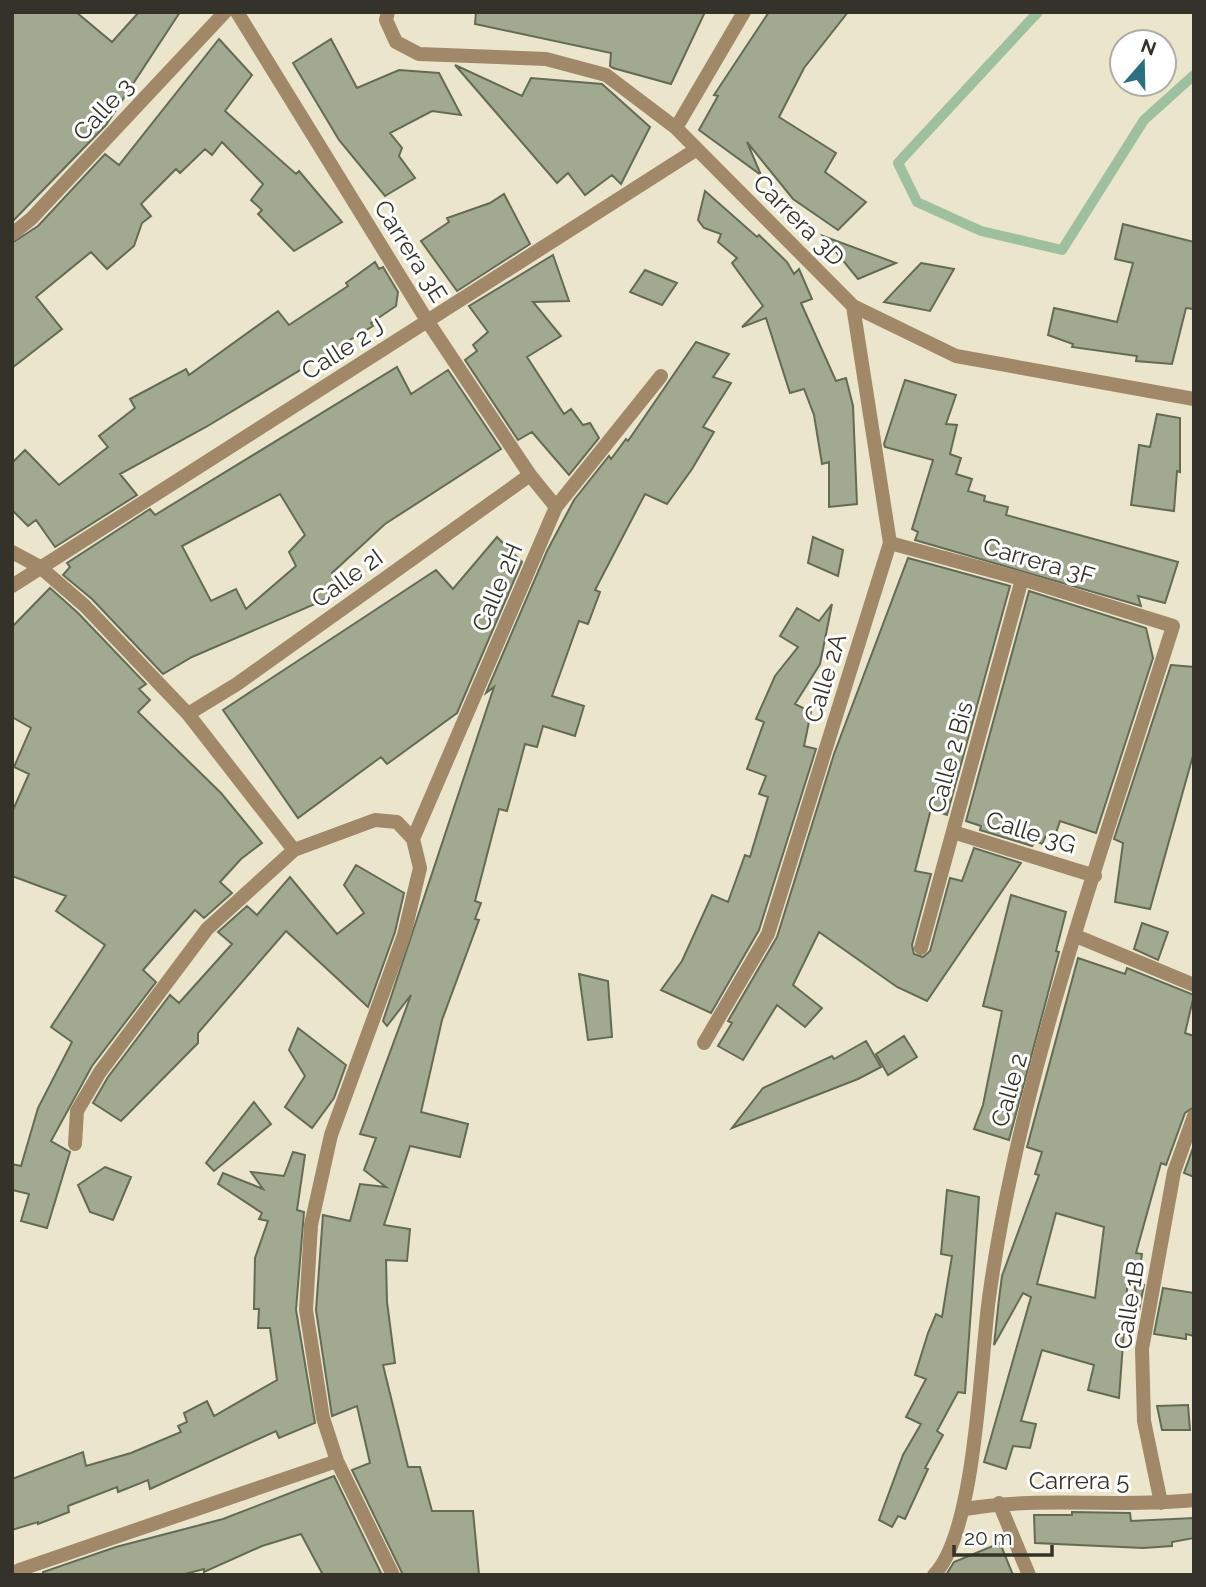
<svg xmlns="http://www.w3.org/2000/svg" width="1206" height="1587" font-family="Raleway,sans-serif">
	<rect width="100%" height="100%" fill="#ebe5cb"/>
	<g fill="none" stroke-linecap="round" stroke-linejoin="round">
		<path stroke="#9ec09e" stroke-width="10" d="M1038,12l-140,151 19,39 64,29 81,19 82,-130 50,-45"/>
	</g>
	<path fill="#a1a990" stroke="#646b55" stroke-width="2" fill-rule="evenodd" d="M12,12h64l36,30 27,-30h41l-74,113 -94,97z
		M476,12h229l-34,72 -58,-16 -3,-2 1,-13 -136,-29z
		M769,12h79l-44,56 -25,49 57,36 -11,19 41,30 -28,28 -45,-31 -46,-57 14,33 -62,-45 19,-34 -4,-1z
		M219,39l33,36 -27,36 71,63 3,-3 43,51 -48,29 -36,-37 4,-4 -11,-10 12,-16 -41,-42 -10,13 -7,-6 -25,24 -4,-4 -35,35 10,12 -9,7 -8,23 -27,23 -16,-17 -55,45 26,32 -50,39v-125l26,-17 67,-72 14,11z
		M331,39l26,49 42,-18 40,3 22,42 -29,-4 -42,22 12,15 -3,8 16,22 -30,18 -46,-56 -46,-77z
		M455,65l67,31 9,-18 71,6 48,43 -29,57 -9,-9 -27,20 -17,-22 -11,10z
		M705,191l52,46 2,-2 28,27 7,12 5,-5 13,30 -11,4 35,78 10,-3 7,28 4,98 -28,3v-45l-7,2 -8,-49 -10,-26 -14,4 -24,-75 -24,9 21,-21 -31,-43 5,-5 -19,-16 3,-8 -17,-6 -6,-8z
		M504,194l26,50 -73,47 -36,-50 28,-19 -2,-4 43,-15z
		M1123,224l71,18v67l-8,-1 -14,56 -36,-3 1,-5 -65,-9 1,-3 -25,-9 6,-27 63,14 16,-59 -18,-4z
		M823,236l73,27 -38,16z
		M553,255l16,46 -36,1 28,34 -34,21 37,57 7,-5 12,16 7,-2 9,15 -30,37 -37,-43 -14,8 -53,-80 12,-9 -4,-6 15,-13 -19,-26z
		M375,262l4,7 4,-2 15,25 -2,14 -25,17 2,3 -167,101 -86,47 17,21 -82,52 -19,-27 -8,6 -16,-16v-47l13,-13 34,35 49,-38 -9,-11 36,-28 -5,-9 56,-30 3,6 89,-64 11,14 59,-39 -2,-3z
		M921,263l33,6 -24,42 -46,-9z
		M645,270l32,13 -15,22 -32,-13z
		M696,342l33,12 -16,23 18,6 -28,44 11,5 -22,37 -25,35 -22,-10 -50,96 5,2 -12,32 -9,-3 -27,75 32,10 -9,30 -32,-10 -6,21 -12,-3 -18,67 -8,-2 -24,92 6,2 -6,16 4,1 -37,100 -21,92 47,12 -8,33 -50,-11 -26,79 26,4 -3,32 -21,-1 1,42 8,61 -12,2 25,102h12l12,44h41l6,64h-76l-51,-105 18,-7 -13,-57 -25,10 -16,-106 7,-95 27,6 10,-37 26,3 -22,-17 12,-32 -16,-4 51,-139 -24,31 -4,-5 111,-334 -8,6 61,-142 27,-51 35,-44 2,3 15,-20 2,2z
		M397,367l14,27 37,-24 53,79 -116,75 -27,25 -26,24 13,18 -153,66 -29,17 -71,-75 -29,-24 7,-8 -3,-4 83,-54 5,6zM280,494l25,41 -16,17 7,14 -50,43 -10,-20 -25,12 -29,-55z
		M905,380l51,15 -10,29 11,1 -7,29 11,4 -5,16 16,5 -4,12 17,5 -1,5 24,6 -2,8 172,47 -13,41 -27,-7 3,10 -226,-66 3,-8 -6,-3 21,-69 -48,-13 -1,-3z
		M1157,414l23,4v54l-3,-1 -3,40 -43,-6 8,-60 11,2z
		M497,537l25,25 -65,151 -70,51 -6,-7 -83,61 -75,-108 213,-140 17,19z
		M813,537l30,13 -5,26 -30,-13z
		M908,558l102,28 -63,229 -16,-6 -16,62 16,3 -19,71 2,9 9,3 7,-6 20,-73 12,3 12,-33 47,15 -94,138 -30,-14 -78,-55 -26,53 29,23 -17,19 -28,-22 -34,55 -25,-14 14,-23 -4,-2 49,-84 57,-183z
		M50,588l28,25 68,71 -7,5 11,11 -12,12 83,81 41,50 -21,16 -21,23 12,11 -28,25 -9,-8 -52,60 13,12 -64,84 -41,75 19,11 -23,76 -26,-7 8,-27 -17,-4v-26l9,2 17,-58 34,-66 -21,-15 54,-82 -49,-34 10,-15 -54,-20v-64l17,-38 -15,-7 17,-39 -19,-11v-90z
		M1029,591l117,37 7,30 -57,175 -36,-12 -5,15 -8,-3 -5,11 -6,-3 -4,5 -52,-16 1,-4 -15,-5z
		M832,604l-12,60 -25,40 16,8 -7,34 12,3 -57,181 -48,83 -50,-23 21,-29 30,-66 16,7 17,-47 5,2 18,-60 -9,-3 7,-18 -19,-7 17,-47 -8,-3 19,-43 23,-29 -18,-11 17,-28 22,13z
		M1171,665l23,2v85l-44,157 -35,-7 8,-59 -9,-4z
		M356,865l48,28 -9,39 -27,75 -82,-76 -88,102v10l-77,78 -28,-18 15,-26 62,-82 9,8 53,-59 -14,-12 29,-26 10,9 33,-38 47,57 27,-21 -20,-28z
		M1011,895l55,17 -10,39 3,1 -50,188 -35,-11 9,-24 19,-94 -19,-5z
		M1142,923l26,9 -10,28 -24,-11z
		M1078,958l47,16 2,-6 67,27 -9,38 9,3v71l-9,6 -19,52 -5,-2 -25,90 6,1 -3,21 -11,1 -9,122 -31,-8 6,-25 -52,-15 -21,71 15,3 -6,24 -17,-2 -7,23 -22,-7 47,-165 -8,-4 -29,52 5,-46 3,-23 37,-101 -4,-1 7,-22 -15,-5zM1056,1213l48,14 -9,71 -58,-14z
		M579,974l29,7 4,56 -24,3z
		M298,1028l48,37 -12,33 -22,30 -27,-21 20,-31 -16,-26z
		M904,1036l13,21 -29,18 -12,-21z
		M866,1041l15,26 -23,12 -126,49 31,-40 69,-32 2,3z
		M254,1102l17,22 -57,47 -8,-8z
		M1194,1145v32l-10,-4z
		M293,1152l12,3 -8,55 7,2 -8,98 19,113 -36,15 -3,-7 -126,58 -2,-9 -30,12 -1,-5 -49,19 1,6 -31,12v-2l-26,8v-51l71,-27 3,14 45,-13 50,-21 -3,-6 9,-4 -3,-9 23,-12 7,15 63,-36 -7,-52h-12l1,-19h-5l1,-51 13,-37 -9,-2 3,-6 -44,-29 5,-11 40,16 -12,-17 33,4z
		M105,1167l26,10 -18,43 -23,-8 -12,-27z
		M947,1190l32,7 -14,196 -7,-1 -21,39 6,4 -18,33 3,1 -23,50 -7,-3 -6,11 -13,-7 24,-65 18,-31 -15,-7 20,-38 -11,-4 13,-42 8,-19 6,3 5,-31 5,-30 -11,-2z
		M1134,1283l10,2 -5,26z
		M1163,1288l31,5v43l-8,-2v5l-32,-5z
		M1188,1405l2,25h-28l-5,-24z
		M334,1476l48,99h-59l-22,-41 -39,12 -58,26v-3l-23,6h-137l-1,-3 73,-25 107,-28z
		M1072,1512l58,1 1,8 63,-3v20l-22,4v4l-29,2 -108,-5 -1,-28h38z
		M1000,1543l13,32h-67l8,-13z"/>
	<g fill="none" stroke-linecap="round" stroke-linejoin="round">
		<path stroke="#a18868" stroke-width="14" d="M237,12l191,310 102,153 26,32
			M388,12l-2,8 10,22 23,12 127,5 60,16 70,53 177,178 103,50 238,43
			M676,128l68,-116
			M12,234l19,-15 194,-207
			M890,543l132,36 151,47c-68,217 -153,447 -184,672 -9,65 -13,234 -55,277
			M12,552l28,15 45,39 103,108 106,136 81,-30 22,2 16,17 7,29 -16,67 -73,200 -20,90 -5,85 17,108 14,43 56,114
			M12,586l685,-437
			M188,714l49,-30 293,-209
			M953,832l142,44
			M413,839l143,-332 105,-131
			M1076,936l118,49
			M921,948l101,-369
			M704,1043l64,-109 122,-391 -37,-237
			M75,1144l2,-33 23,-39 107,-143 87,-79
			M999,1503l30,72
			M1161,1503l-17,-82 -2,-72 32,-177 20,-56
			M965,1509c75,-13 153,-1 229,-9
			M19,1570l318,-109"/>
	</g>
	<g text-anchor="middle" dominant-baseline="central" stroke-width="6" stroke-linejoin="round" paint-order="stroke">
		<g font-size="24" fill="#353329" stroke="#fff">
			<text transform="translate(103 109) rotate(-47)">Calle 3</text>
			<text transform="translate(799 220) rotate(45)">Carrera 3D</text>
			<text transform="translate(411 251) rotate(58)">Carrera 3E</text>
			<text transform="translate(343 349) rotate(-32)">Calle 2 J</text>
			<text transform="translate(1039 561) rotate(16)">Carrera 3F</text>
			<text transform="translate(347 578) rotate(-36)">Calle 2I</text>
			<text transform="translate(497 587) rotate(-67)">Calle 2H</text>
			<text transform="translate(825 678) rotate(-73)">Calle 2A</text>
			<text transform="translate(950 757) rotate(-75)">Calle 2 Bis</text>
			<text transform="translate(1031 832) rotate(17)">Calle 3G</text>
			<text transform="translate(1009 1090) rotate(-74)">Calle 2</text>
			<text transform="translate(1129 1305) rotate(-81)">Calle 1B</text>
			<text x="1079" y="1480">Carrera 5</text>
		</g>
	</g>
	<rect width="1206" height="1587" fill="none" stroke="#353329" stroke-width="28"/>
	<g transform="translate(1143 63) rotate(20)"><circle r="33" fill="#ffffff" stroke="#aeada9" stroke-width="2"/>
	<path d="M0-5L12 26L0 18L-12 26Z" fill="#2c7080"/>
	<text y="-10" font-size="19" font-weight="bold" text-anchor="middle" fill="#353329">N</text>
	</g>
	<path d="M954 1545v10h98v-10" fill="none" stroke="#353329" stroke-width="3.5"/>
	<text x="964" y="1545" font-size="21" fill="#353329" stroke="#ffffff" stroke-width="5" paint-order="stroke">20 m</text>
</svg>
